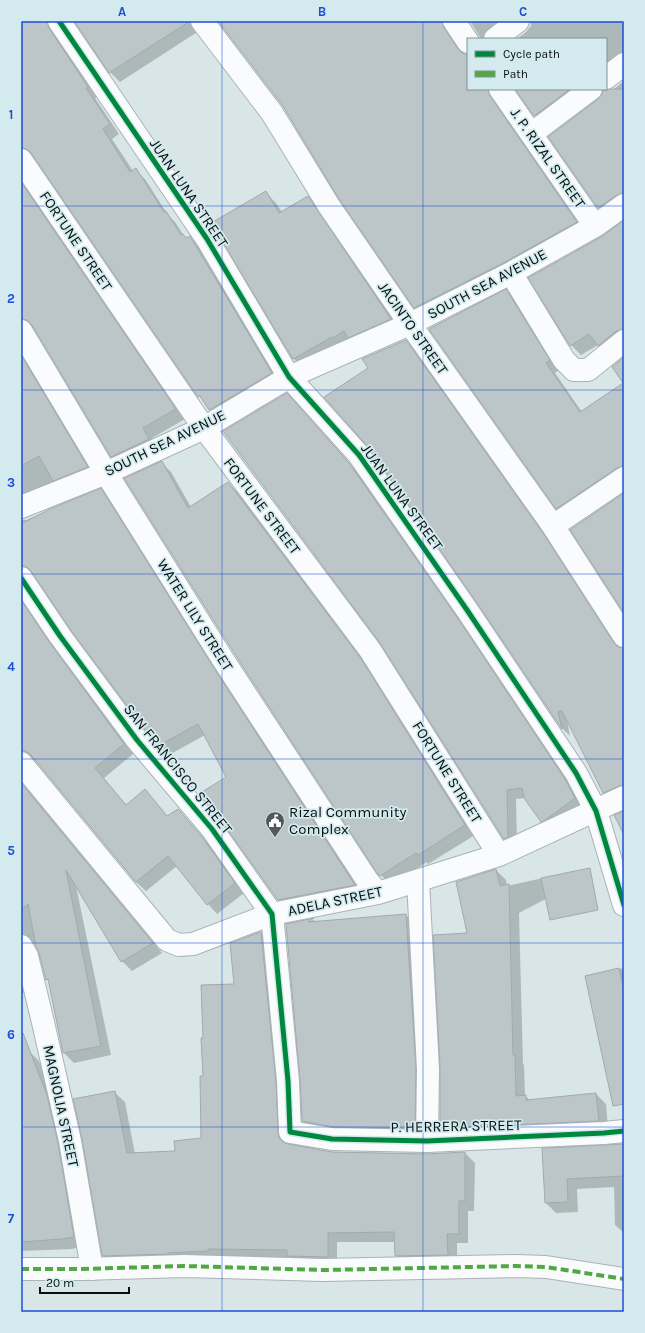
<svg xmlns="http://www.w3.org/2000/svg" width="645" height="1333" font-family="Karla,sans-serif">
	<rect width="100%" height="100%" fill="#d9e6e8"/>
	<path fill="#0003" d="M21,21h40l36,76 -2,1 24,36 -7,5 21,32 2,-1 10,9 23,36 7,7 9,14 3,3 3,-2 9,10 82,136 -61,36 -21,-23 -163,-238 -5,-1 -10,6z
		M75,21h129l-5,10 -79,51 -10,-10z
		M220,21h236l-3,18 11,15 4,1v34h34l84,143 -161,85 -10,-10 -132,-201z
		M470,21h50l-23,18h-16z
		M531,21h93v44l-18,15v-41h-89l9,-7 5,-6z
		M624,81v125l-16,11 -9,-9 -49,-71 58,-46 6,-2z
		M516,89h77l-49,36 -9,-10z
		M21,179l164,240 -33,19 6,11 -36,17 -10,-10 -76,-127 -4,-1 -11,5z
		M266,193l10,10 6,9 26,-15 10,10 83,122 -97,40 -10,-10 -81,-135z
		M624,222v120l-16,13 -10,-10 -17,10 -10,-10 -41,-67 72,-40z
		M506,291l10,9 43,70 -4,3 27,39 42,-28v95l-57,39 -10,-10z
		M405,341l10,10 137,193 68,104 4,1v148l-10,5 -10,-10 -37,-72 3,16 -8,-8 -84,-126 -109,-234z
		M21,350l76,127 -76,32z
		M295,403l63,70 107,154 109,162 9,18 -32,23 -9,-9 -17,-23 -9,1 1,47 -3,1 -9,-9z
		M161,462l10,10 20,35 37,-24 10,10 132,175 105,167 -47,29 -1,-2 -36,23 -10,-10z
		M101,490l10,9 253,395 -76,15 -10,-9 -51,-123 -22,-42 -36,20 -10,-10 -123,-169 -5,-1 -10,6v-61h5z
		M21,597l38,57 74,100 -29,24 23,28 18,-15 23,26 10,-7 34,38 32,45 -27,21 -9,-10 -31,-38 -31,25 -10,-9 -100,-121 -6,-1 -9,5z
		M21,782l141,171 -30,18 -10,-10 -46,-75 35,169 -37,8 -10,-10 -14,-71 -4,-3 -6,-27 -5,-8 -3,-1 -11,5z
		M496,870l10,10 1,6 36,-8 12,16 -36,19 4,151 1,1 1,31 5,4 66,-6 10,10 2,26 -158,7 -9,-9 27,-194z
		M406,915l9,9 8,213 -111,-7 -9,-9 -2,-41 -14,-155 27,-5 3,3z
		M261,933l10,9 14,150 3,53 44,7 95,2 38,-1 10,10 -1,48h-6v32h-11v21l-51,1 -10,-9v-14h-59v25l-224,-2 -10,-10 12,-162 10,9 10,52 41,-2 26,-13 2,-62 31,-92z
		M21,965l8,23 -8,7z
		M624,968v133l-37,-125z
		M29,1051l10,10 17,45 27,140 -11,3 -51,2v-197z
		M624,1145v88l-9,-8 -1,-38 -37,2 1,23 -22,1 -10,-10 -3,-54z"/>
	<path fill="#bcc5c8" stroke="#a1aaae" d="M21,21h26l2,7 39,59 -2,1 24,36 -7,5 27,43 6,-4 28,44 2,-1 15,24 2,-1 3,4 4,-2 82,137 -63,37 -9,-14 -2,1 -167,-244 -4,-4 -6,-1z
		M74,21h116l-81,52z
		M218,21h224l2,7 14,21 4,4 6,1v35h20l2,7 87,126 -72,40 -91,46 -75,-109 -56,-93z
		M515,89h55l-36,27z
		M611,89h13v104l-7,2 -19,13 -50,-71 50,-38 4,-5 1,-4h4z
		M21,182l155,227 -33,19 6,11 -38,18 -79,-132 -5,-5 -6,-1z
		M266,191l13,22 29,-17 83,123 -43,19 -4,-7 -11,7 -1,-1 -39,22 -82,-136z
		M624,220v109l-8,2 -18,15 -9,-12 -19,12 -42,-68 73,-41z
		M506,289l44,71 -4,3 34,49 43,-29 -11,-16 12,-10v109l-7,2 -61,41 -127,-180z
		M406,340l137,193 71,110 4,4 6,1v137l-5,1 -16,7 -41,-82 -4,1 4,17 -85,-126 -108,-155 -45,-51 44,-29 -6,-9z
		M21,355l67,112 -35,14 -14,-25 -18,10z
		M287,393l62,70 108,154 108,162 10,19 -31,23 -3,1 -17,-24 -2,-10 -15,2 1,47 -4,2 -124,-196 -157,-212z
		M162,461l26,47 40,-26 132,175 105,168 -47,30 -2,-2 -36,23 -3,-3 -144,-222 -109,-173z
		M101,488l111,177 143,220 -77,15 -56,-78 -23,-28 27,-17 -28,-53 -40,22 -11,-14 -77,-103 -39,-58 -4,-4 -6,-1v-42l29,-15z
		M624,493v120l-54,-83z
		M21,600l29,43 74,101 -29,24 31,37 19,-16 22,27 11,-7 24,28 33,46 -28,22 -39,-49 -32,26 -105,-127 -5,-4h-5z
		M21,783l132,160 -32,19 -55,-92 35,176 -38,7 -15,-74 -2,1 -7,-27 -3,-6 -8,-43 -7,6z
		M624,811v24l-10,-20z
		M590,868l8,42 -48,10 -9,-42z
		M496,869l4,17 9,-2 4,171h2l1,41 10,-1v5l70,-7 3,28 -159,7v-60l-7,-133 34,-2 -11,-51z
		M406,914l10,155 -1,59 -82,-1 -31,-6 -2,-41 -14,-156 28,-6 -6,4z
		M261,932l15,150 2,50 1,6 4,4 5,2 44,8 95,2 38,-2v49h-6v33h-12l1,21 -53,1 -1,-24 -66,1v24l-41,-1v-6l-79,-1v2l-40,2v1l-66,2 -20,-117 -9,-40 42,-8 12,62 48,-2 -1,-10 27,-3 -1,-62h3l-2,-38h2l-2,-53 33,-1 -4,-41z
		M619,968l5,23v113l-11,2 -28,-130z
		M23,1033l24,62 11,48 16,94 -13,2 -40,3v-208z
		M624,1144v32l-57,3 1,23 -23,1 -3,-55z"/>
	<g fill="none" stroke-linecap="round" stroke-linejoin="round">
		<g stroke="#aab3b5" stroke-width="24">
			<path id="pedestrian" d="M21,1269h61l102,-3 139,4 193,-4 30,1 78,12"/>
		</g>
		<g stroke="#aab3b5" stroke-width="24">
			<path id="minor" d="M59,21l148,218 82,138 70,78 108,155 109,163 20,38 28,94
				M202,21l70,92 57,93 81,118 143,202 71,110
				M454,21l14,21
				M495,39l23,-18
				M606,78l18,-14
				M500,89l95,137
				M531,134l60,-45
				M21,160l183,268 166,222 129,205
				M511,273l53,87 10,10h14l36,-29
				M21,331l85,142 116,185 145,222 11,13
				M21,507l85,-34 98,-45 85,-51 121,-53 101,-51 84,-47 29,-21
				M553,526l71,-48
				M21,578l39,58 77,104 75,89 60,85 16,167 2,51 42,7 95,2 177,-8 20,-2
				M21,763l146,177 12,5 14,-1 79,-30 106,-21 121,-38 125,-58
				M418,881l10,188 -1,72
				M21,946l6,10 15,62 28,123 22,128"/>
		</g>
		<use href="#pedestrian" stroke="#f9fbfc" stroke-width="22"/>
		<use href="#minor" stroke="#f9fbfc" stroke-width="22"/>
		<path stroke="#50a842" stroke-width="4" stroke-dasharray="8 4" stroke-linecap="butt" d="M21,1269h61l102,-3 139,4 193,-4 30,1 78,12"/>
		<g stroke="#d3eaee" stroke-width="8">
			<path id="cycleway" d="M59,21l148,218 82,138 70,78 108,155 109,163 20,38 28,94
				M21,578l39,58 77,104 75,89 60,85 16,167 2,51 42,7 95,2 177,-8 20,-2"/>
		</g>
		<use href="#cycleway" stroke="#00873e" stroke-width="5"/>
	</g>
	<path fill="none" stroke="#1d4ed8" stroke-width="1" stroke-opacity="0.55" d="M222,21v1291M423,21v1291M21,206h603M21,390h603M21,574h603M21,759h603M21,943h603M21,1127h603"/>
	<defs>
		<g id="civic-pin" transform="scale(1)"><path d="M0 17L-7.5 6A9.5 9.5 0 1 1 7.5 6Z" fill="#505a5c" stroke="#d3eaee"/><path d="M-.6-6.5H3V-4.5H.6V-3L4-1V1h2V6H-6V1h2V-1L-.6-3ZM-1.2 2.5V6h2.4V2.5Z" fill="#fff"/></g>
	</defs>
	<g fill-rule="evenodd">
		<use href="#civic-pin" x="275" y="821"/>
	</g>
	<g text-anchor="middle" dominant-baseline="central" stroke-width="3.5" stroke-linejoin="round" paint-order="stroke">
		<g font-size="15" fill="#070f10" stroke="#d3eaee">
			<text transform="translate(548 158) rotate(55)">J. P. RIZAL STREET</text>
			<text transform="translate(189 193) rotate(56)">JUAN LUNA STREET</text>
			<text transform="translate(76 241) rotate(56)">FORTUNE STREET</text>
			<text transform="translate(487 284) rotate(-28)">SOUTH SEA AVENUE</text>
			<text transform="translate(413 328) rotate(55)">JACINTO STREET</text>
			<text transform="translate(165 443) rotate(-26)">SOUTH SEA AVENUE</text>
			<text transform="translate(402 497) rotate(54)">JUAN LUNA STREET</text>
			<text transform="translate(262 506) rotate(53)">FORTUNE STREET</text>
			<text transform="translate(195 615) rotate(58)">WATER LILY STREET</text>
			<text transform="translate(178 769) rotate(51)">SAN FRANCISCO STREET</text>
			<text transform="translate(447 772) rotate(58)">FORTUNE STREET</text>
			<text transform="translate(335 901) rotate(-12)">ADELA STREET</text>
			<text transform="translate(61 1106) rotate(78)">MAGNOLIA STREET</text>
			<text transform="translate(456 1126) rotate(-1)">P. HERRERA STREET</text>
		</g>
		<g font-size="15" fill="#070f10" stroke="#d3eaee" text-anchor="start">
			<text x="289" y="812">Rizal Community<tspan x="289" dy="17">Complex</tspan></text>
		</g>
	</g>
	<rect width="645" height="1333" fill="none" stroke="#d3eaee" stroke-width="44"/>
	<rect x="467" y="38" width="140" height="52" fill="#d3eaee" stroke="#819295"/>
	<rect x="475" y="51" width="20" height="6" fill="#00873e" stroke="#819295"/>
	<text x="503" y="58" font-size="12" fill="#070f10">Cycle path</text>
	<rect x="475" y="71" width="20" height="6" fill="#50a842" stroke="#819295"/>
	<text x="503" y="78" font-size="12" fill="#070f10">Path</text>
	<path d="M40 1287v6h89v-6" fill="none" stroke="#070f10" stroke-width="2"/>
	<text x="46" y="1287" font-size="12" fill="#070f10" stroke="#d3eaee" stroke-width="3" paint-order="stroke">20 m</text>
	<rect x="22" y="22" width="601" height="1289" fill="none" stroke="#1d4ed8" stroke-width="1.5"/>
	<g font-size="13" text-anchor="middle" font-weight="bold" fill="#1d4ed8">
		<text x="122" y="16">A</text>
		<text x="322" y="16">B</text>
		<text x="523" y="16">C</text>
		<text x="11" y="119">1</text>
		<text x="11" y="303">2</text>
		<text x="11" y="487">3</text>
		<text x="11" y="671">4</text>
		<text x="11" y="855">5</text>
		<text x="11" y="1039">6</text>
		<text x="11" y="1223">7</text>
	</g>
</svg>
